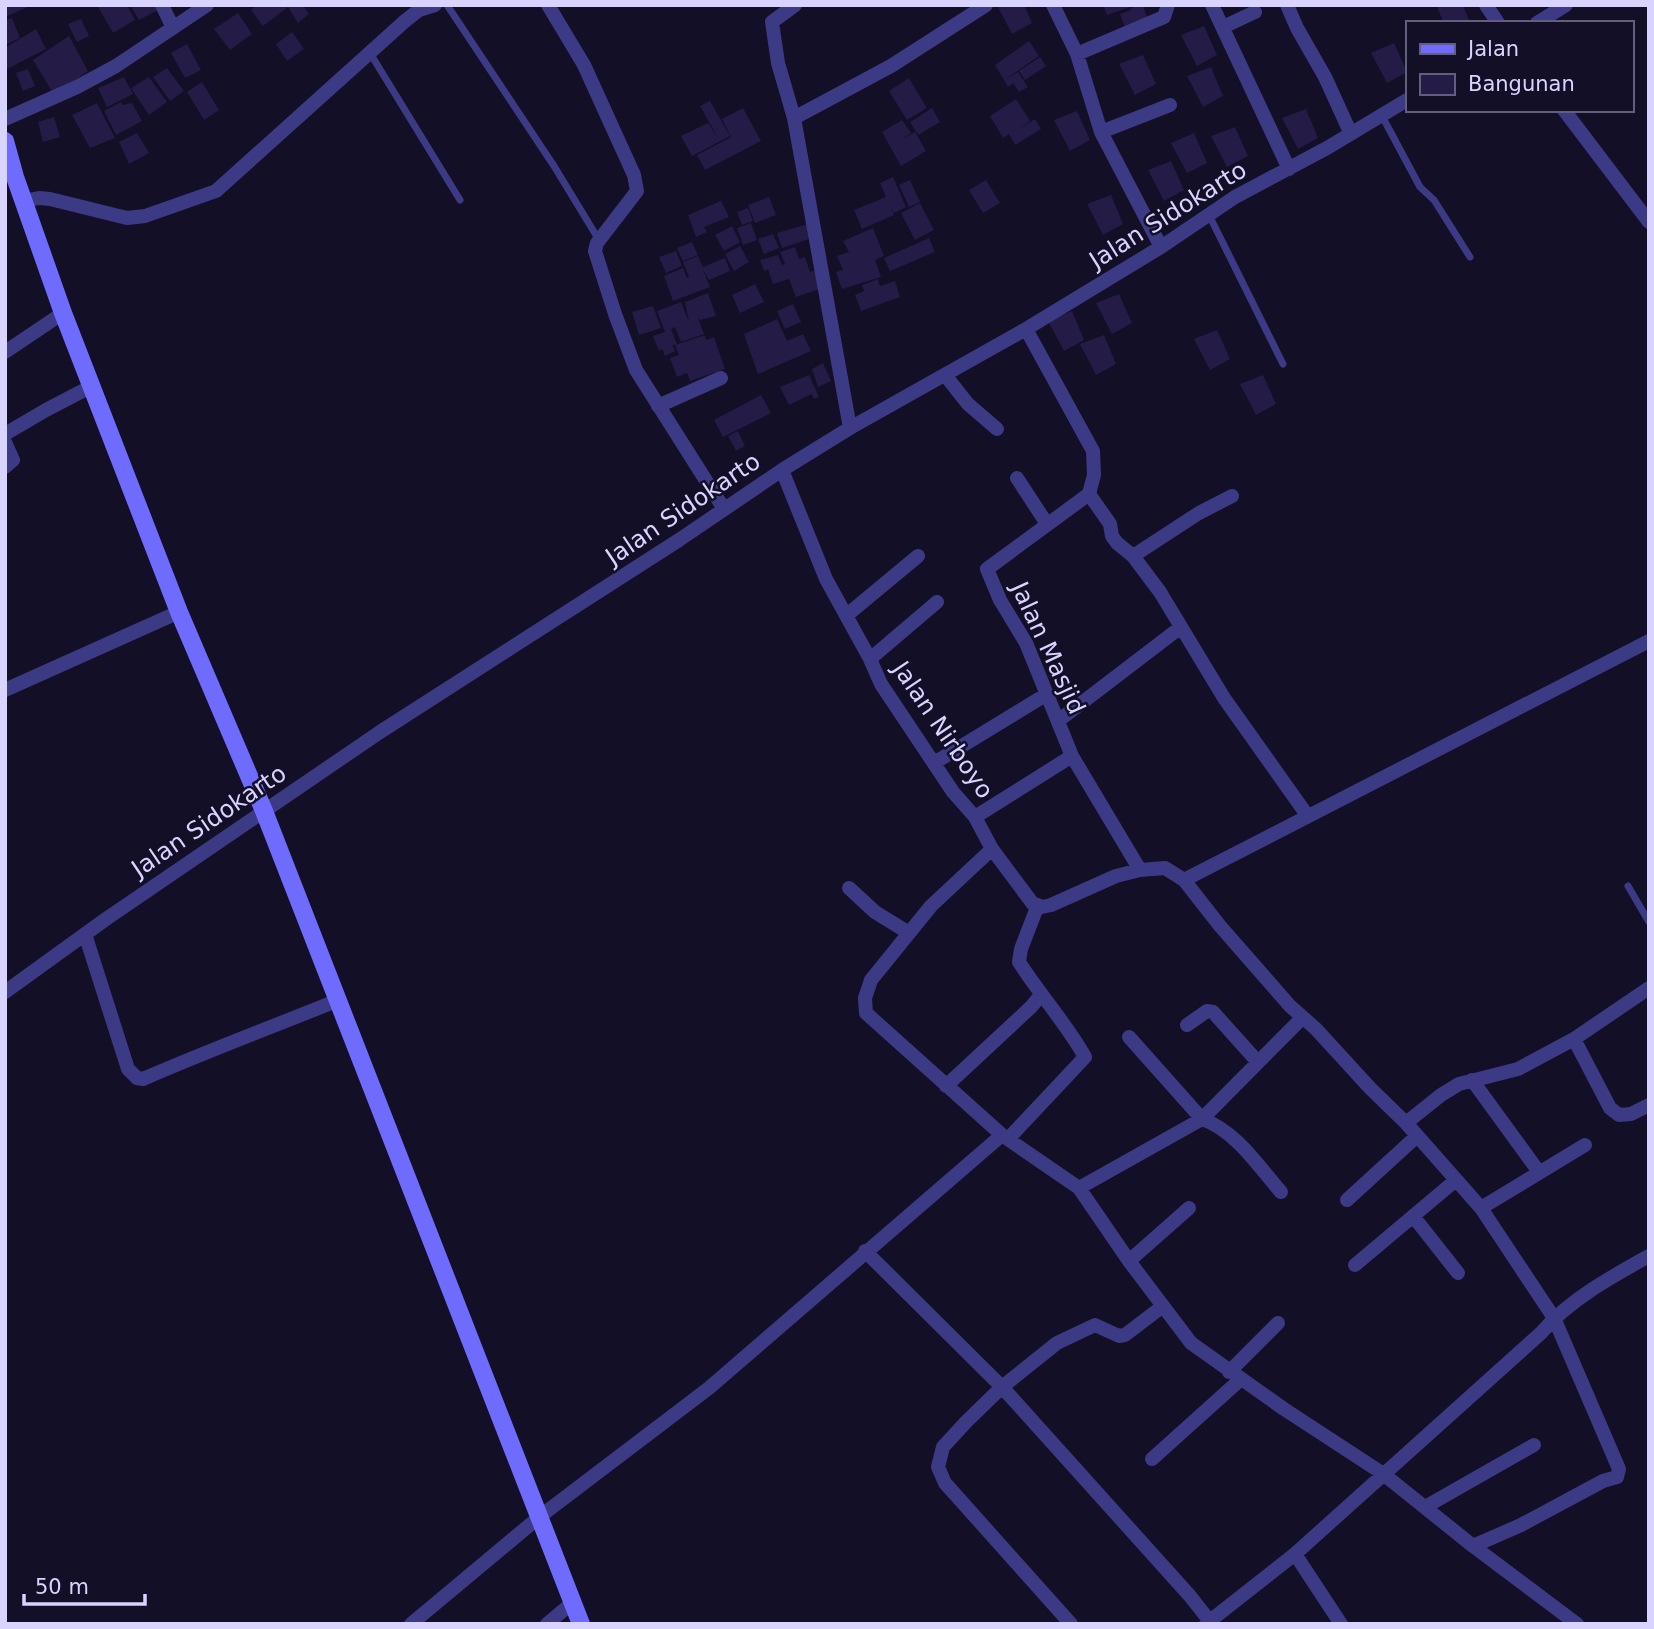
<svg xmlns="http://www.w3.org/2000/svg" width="1654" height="1629" font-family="'DejaVu Sans',sans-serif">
	<rect width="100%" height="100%" fill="#130f26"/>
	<path fill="#241b47" d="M5,5h27l-27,12z
		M97,5h30l8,15 -22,13z
		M130,5h28l2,4 -21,11z
		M257,5h46l6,9 -11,9 -10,-16 -25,19 -12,-16z
		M997,5h27l8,18 -20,11z
		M1103,5h30v1l-26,9z
		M1137,5h6l5,17 -23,6 -5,-14 11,-4 -1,-1z
		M1436,5h27l7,18h-26z
		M238,13l14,21 -22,16 -16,-21z
		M12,18l8,20 -15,7v-25z
		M81,19l8,17 -12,6 -9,-18z
		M1204,26l13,29 -20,11 -16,-31z
		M36,29l10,20 -39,20 -2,-21z
		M292,32l12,17 -17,12 -11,-17z
		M69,36l19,35 -34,24 -21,-35z
		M1029,41l10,15 -33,23 12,-7 10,15 -9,5 -6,-9 -5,4 -13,-22z
		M1394,43l13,29 -20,11 -16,-30z
		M187,44l14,26 -16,8 -14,-25z
		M1143,55l13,29 -21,11 -16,-31z
		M1040,57l6,9 -21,14 -6,-9z
		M1211,67l12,29 -20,11 -16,-31z
		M167,68l17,23 -14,10 -17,-24z
		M28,69l7,17 -12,5 -7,-18z
		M124,77l9,17 -26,13 -9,-19z
		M149,77l18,25 -18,13 -18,-27z
		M909,78l18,30 -20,12 -18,-29z
		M202,82l17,28 -15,10 -17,-28z
		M1016,99l14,22 -12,9 17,-11 6,10 -26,16 -6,-11 -6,4 -13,-22z
		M710,101l20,35 -38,20 -11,-20 27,-13 10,15 -18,-32z
		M121,102l2,3 9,-2 10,18 -26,14 -12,-24z
		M97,103l18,35 -25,10 -18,-33z
		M743,108l18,33 -56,29 -8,-15 34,-18 -9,-18z
		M932,108l8,14 -22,13 -8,-13z
		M1306,109l12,29 -20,11 -16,-31z
		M1077,111l13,29 -20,11 -16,-31z
		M54,117l6,20 -17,5 -5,-20z
		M902,120l9,13 -10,7 14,-8 11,19 -25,15 -19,-34z
		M1235,127l13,29 -21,11 -16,-31z
		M137,133l12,20 -20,11 -10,-22z
		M1194,133l13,30 -20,10 -16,-30z
		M1171,161l13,29 -20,11 -16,-31z
		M893,177l13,30 -12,6 -4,-7 4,9 -32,14 -8,-19 32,-13 -6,-14z
		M910,180l10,22 -11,5 -10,-22z
		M986,180l14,23 -17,10 -14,-23z
		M1111,195l12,29 -20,11 -16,-31z
		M769,197l7,18 -21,8 -7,-18z
		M721,201l8,16 -25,10 3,5 -11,5 -8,-22z
		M920,203l14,27 -19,10 -14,-27z
		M748,208l5,13 -11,4 -5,-13z
		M751,223l6,17 -14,5 -6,-17z
		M808,224l4,14 -30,10 -5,-15z
		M732,226l8,16 -16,9 -9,-16z
		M873,228l11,28 -9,4 6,17 -39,12 -6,-17 7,-2 -6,-14 12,-4 -6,-11z
		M773,234l6,14 -15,6 -6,-15z
		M929,238l6,14 -45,19 -6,-13z
		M692,242l6,13 -15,6 -6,-13z
		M740,246l9,16 -15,9 -9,-17z
		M795,247l4,12 6,-2 5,15 8,-3 7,18 -29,10 -7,-18 -16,5 -5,-15 -4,2 -4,-11 18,-5 4,10 3,-1 -5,-12z
		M676,251l6,15 -16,7 -7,-16z
		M698,256l5,11 22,-9 5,13 -21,9 -6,-10 7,17 -37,14 -9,-25 19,-8 4,10 2,-1 -6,-15z
		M878,279l2,7 15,-5 5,16 -39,14 -6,-16 9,-4 -2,-6z
		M755,284l9,18 -24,11 -8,-18z
		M708,293l8,23 -16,4 -2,-2 6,16 -23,8 -6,-15 -4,2 6,15 -7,2h3l2,5 -10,5 -3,-7 -3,2 -6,-15 12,-4 -8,-21 24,-9 8,20 -4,-20z
		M1119,294l13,29 -20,11 -16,-31z
		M793,304l8,18 -16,7 -8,-18z
		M653,306l8,22 -22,7 -7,-23z
		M1072,311l12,29 -20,11 -16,-30z
		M777,319l10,22 16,-7 8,17 -53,23 -14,-40z
		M1217,330l13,29 -20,11 -16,-31z
		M705,335l1,5 8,-3 11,32 -35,12 -3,-8 -10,4 -7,-19 9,-3 -4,-10z
		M1104,335l12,29 -20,11 -16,-31z
		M823,363l8,18 -13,6 -6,-18z
		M809,375l10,22 -5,2 -2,-5 -23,11 -9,-18z
		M1263,375l13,29 -20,11 -16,-31z
		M761,395l10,18 -48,24 -9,-17z
		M738,431l7,15 -9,5 -8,-15z"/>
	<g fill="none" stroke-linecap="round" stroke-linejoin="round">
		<path stroke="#3d3a85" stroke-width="7" d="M447,5l107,161 45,74
			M370,53l90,147
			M1382,116l38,71 14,13 36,57
			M1209,215l74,149
			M1628,886l21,36"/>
		<path stroke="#3d3a85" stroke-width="14" d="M162,5l11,23
			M548,5l36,60 50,110 3,16 -40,52 -2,8 20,63 21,56 88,139
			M795,5l-23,17 6,41 16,55 56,310
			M1053,5l24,49 24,78 60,115
			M1212,5l77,164
			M1287,5l10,23 28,49 26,57
			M1486,5l12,18
			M1537,23l29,-18
			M1223,27l32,-15
			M1077,54l87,-37 4,-12
			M1564,110l85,112
			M794,118l97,-52 95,-61
			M5,119l72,-32 39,-21 91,-61
			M1101,132l69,-27
			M24,201l15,-3 11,1 77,19 18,-2 71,-25 189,-170 14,-11 16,-5
			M1026,329l67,122 1,24 -5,19 -102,75 13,31 26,43 46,113 68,114
			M5,352l58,-39
			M945,375l23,29 29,25
			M658,406l63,-28
			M5,434l41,-24 46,-24
			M5,442l8,18 -8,7
			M782,470l44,109 44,80 11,25 72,108 22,25 17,32 41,55 9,3 9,-2 65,-29 24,-6 25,-2 19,12 36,46 70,80 26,23 54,59 36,35 35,-28 18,-11 59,-15 56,-30 75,-51
			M1017,478l30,46
			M1089,494l21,30 2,12 5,7 16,13 27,36 64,106 83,117
			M1133,556l66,-43 33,-17
			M847,615l71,-59
			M870,659l67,-57
			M5,690l174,-78
			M1058,721l123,-94
			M934,763l113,-69
			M975,817l97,-61
			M992,849l-61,57 -60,74 -6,18 1,15 136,122 77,53 50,73 62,82 93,66 98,64 91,73 104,78
			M1184,880l465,-239
			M849,888l26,24 34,21
			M85,934l43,135 9,9 6,1c64,-28 129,-52 193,-78
			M5,992l101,-73 274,-187 299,-192 103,-70 68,-42 176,-99 135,-82 74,-50 92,-49 80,-48
			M1187,1025l20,-14 6,1 44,49
			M1129,1037l73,82c34,12 56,47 79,73
			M1574,1039l36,69 9,7 12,-1 18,-9
			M1472,1080l67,92
			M946,1086l85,-79 10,-12
			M1406,1123l75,85 73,110 65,151 -2,8 -14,4 -82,44 -48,21
			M1008,1139l77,-82c-19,-34 -45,-62 -66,-95l2,-13 17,-44
			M1079,1188l123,-69 100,-101
			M1347,1200l70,-64
			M1481,1208l104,-63
			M1413,1216l45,57
			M865,1251l137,136 188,209 22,28
			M1129,1261l60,-53
			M1355,1265l101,-85
			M1229,1372l49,-49
			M1152,1459l89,-80
			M1425,1507l109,-62
			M1295,1554l46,70
			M411,1624l127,-106 171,-130 293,-253
			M547,1624l25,-21
			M1071,1624l-126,-141 -7,-16 5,-20 23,-25 36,-35 55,-44 38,-18 24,11 6,-1 38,-29
			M1206,1624l89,-70 246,-221c28,-33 70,-56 108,-77"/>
		<path stroke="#6f6bff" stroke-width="18" d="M5,141l10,36 48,136 116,299 85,199 317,813"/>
	</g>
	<g text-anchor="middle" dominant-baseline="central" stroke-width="5" stroke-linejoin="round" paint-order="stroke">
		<g font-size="24" fill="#d9d4ff" stroke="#130f26">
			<text transform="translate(1168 215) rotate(-32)">Jalan Sidokarto</text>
			<text transform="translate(683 509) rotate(-34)">Jalan Sidokarto</text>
			<text transform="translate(1048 648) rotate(65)">Jalan Masjid</text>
			<text transform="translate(943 730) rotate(56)">Jalan Nirboyo</text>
			<text transform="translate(209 821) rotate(-34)">Jalan Sidokarto</text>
		</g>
	</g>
	<rect width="1654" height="1629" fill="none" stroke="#d9d4ff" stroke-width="14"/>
	<rect x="1406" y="21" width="228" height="91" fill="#130f26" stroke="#625e7d" stroke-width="2"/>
	<rect x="1420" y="44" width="35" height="10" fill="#6f6bff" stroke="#625e7d" stroke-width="2"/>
	<text x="1468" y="56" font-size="21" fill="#d9d4ff">Jalan</text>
	<rect x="1420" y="74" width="35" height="21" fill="#241b47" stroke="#625e7d" stroke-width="2"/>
	<text x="1468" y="91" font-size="21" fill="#d9d4ff">Bangunan</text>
	<path d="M24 1594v10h121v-10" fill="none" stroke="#d9d4ff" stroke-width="3.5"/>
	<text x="35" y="1594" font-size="21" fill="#d9d4ff" stroke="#130f26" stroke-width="5" paint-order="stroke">50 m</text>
</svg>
